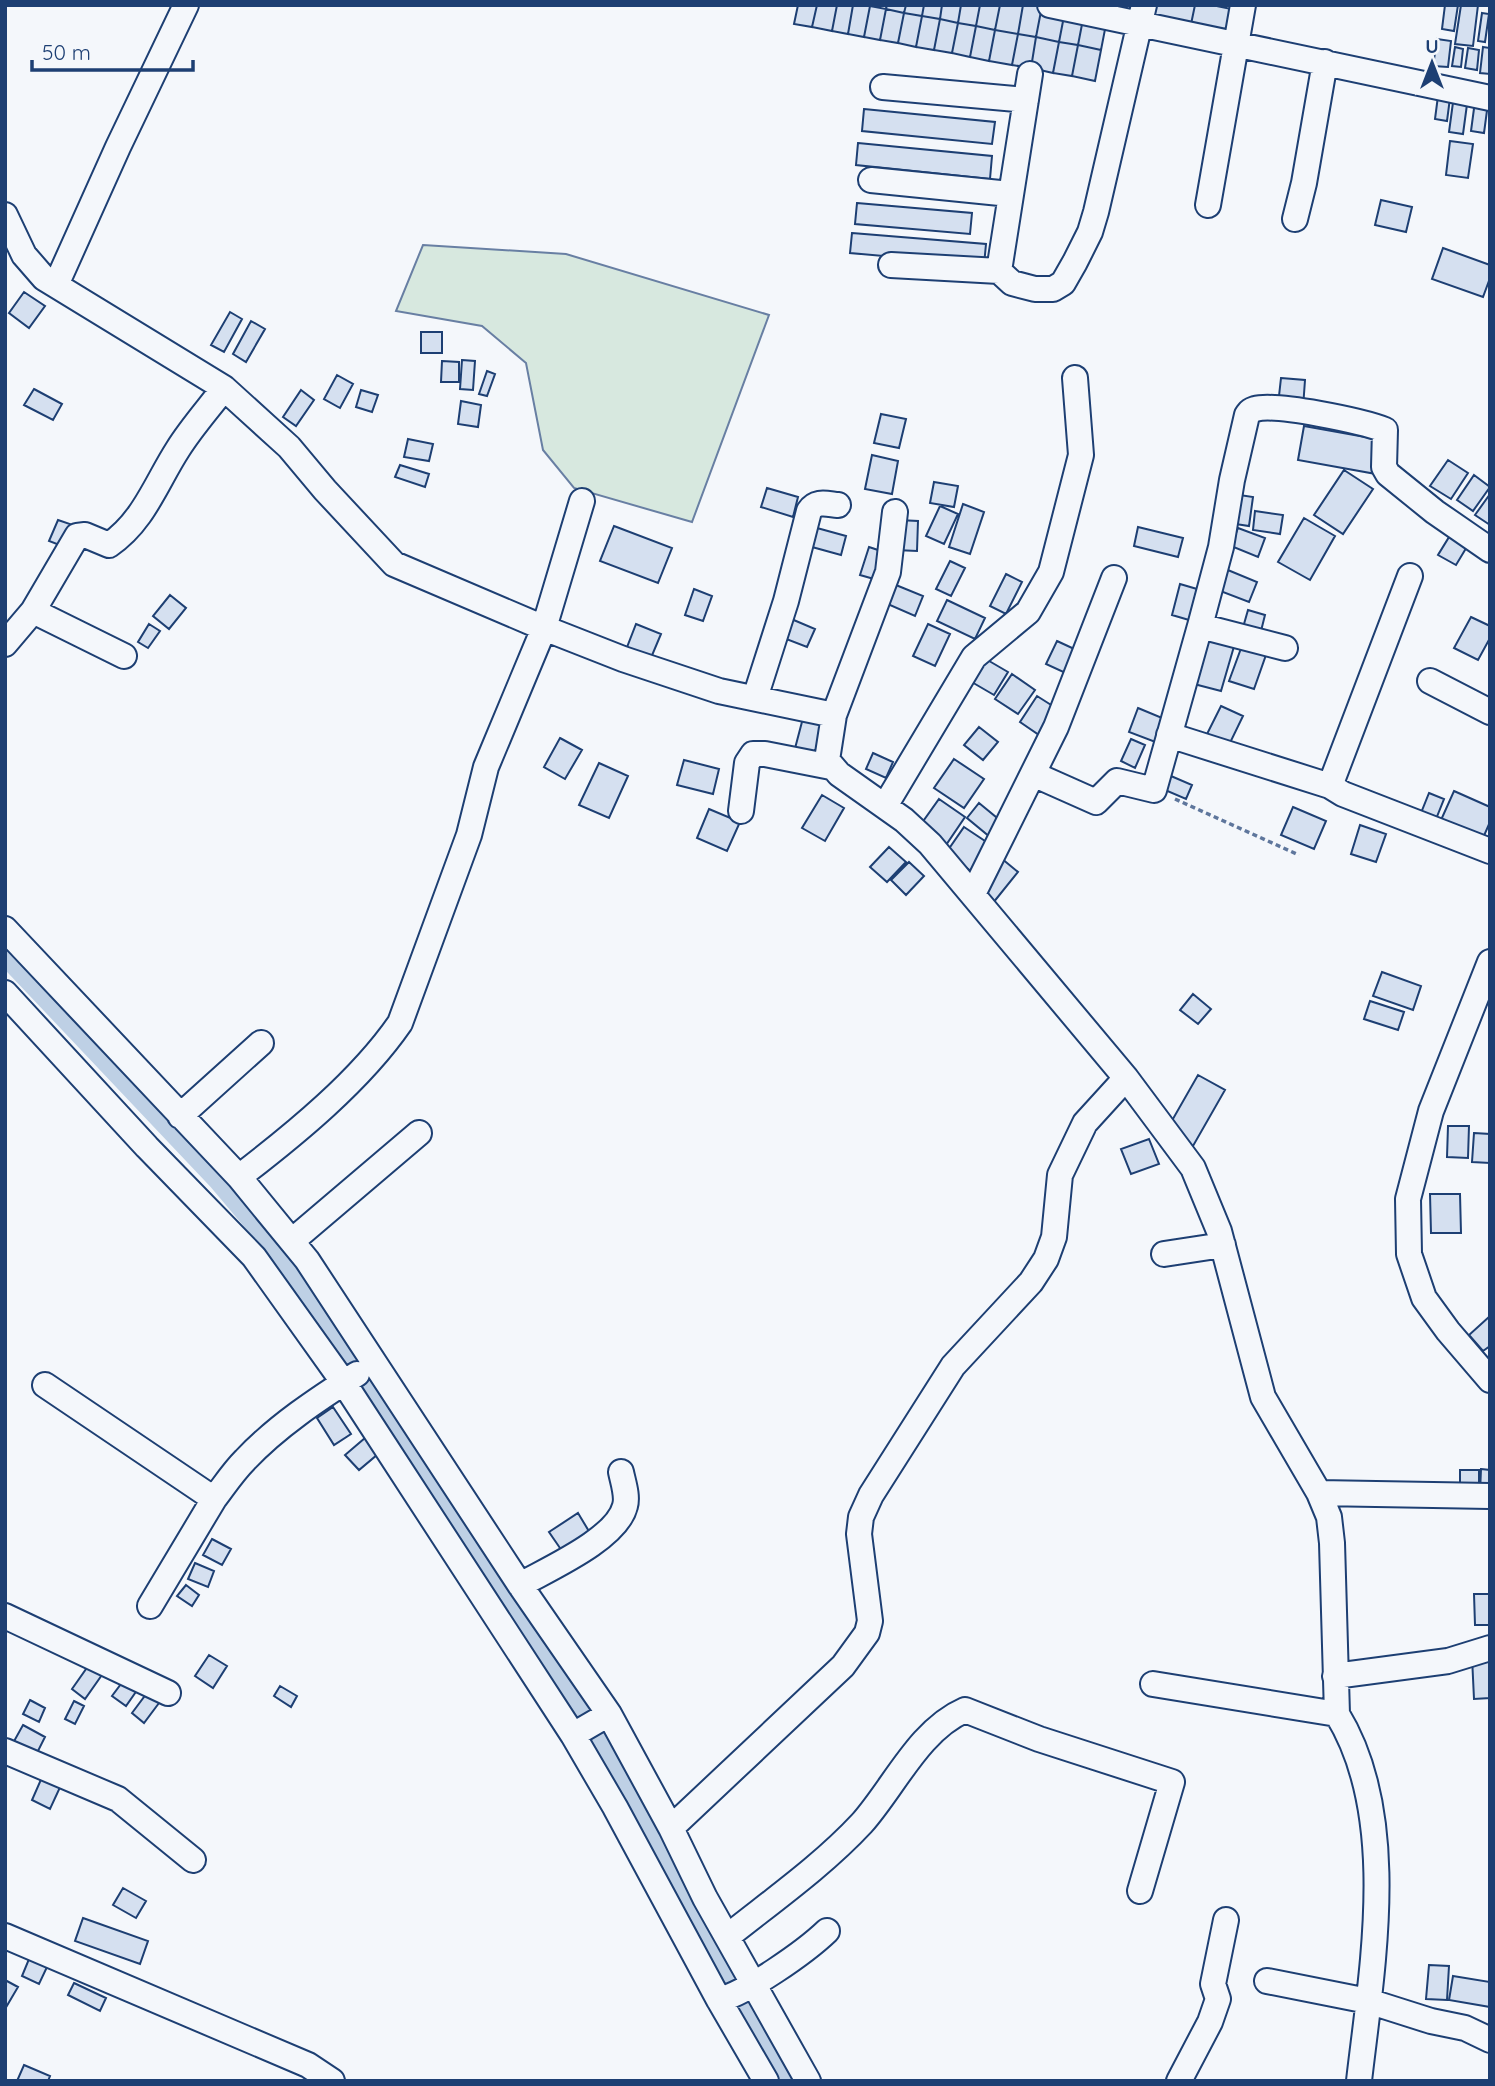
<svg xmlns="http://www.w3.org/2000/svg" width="1495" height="2086" font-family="Quicksand,sans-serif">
	<rect width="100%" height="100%" fill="#f4f7fb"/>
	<path fill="#d7e8df" stroke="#687fa3" stroke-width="2" d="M423,245l143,9 203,61 -77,207 -118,-34 -31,-38 -17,-87 -44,-37 -86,-15z"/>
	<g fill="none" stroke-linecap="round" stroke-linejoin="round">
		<path stroke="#bed0e5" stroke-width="23" d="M5,953l214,226 65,77 50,80 198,293 70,110 114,218 40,69 37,55"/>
	</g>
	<path fill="#d5e0f0" stroke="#1d3f73" stroke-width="2" d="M798,5h19l-5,22 -18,-3z
		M817,5h20l-5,26 -20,-4z
		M837,5h16l-5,29 -16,-3z
		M853,5l17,1 -6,31 -16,-3z
		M887,5h19l-2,8 -18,-4z
		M906,5h18l-2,11 -18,-3z
		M924,5h18l-2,14 -18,-3z
		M942,5h19l-3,18 -18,-4z
		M961,5h19l-4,21 -18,-3z
		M980,5h20l-5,25 -19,-4z
		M1000,5h23l-5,29 -23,-4z
		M1023,5l19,1 -6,31 -18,-3z
		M1156,5h39l-5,24 -38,-8z
		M1195,5h17l24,5 -6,26 -40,-7z
		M1445,5h13l-4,26 -12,-2z
		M1461,5h17l-5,41 -18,-2z
		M870,6l16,3 -6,31 -16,-3z
		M1042,6l23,5 -6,31 -23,-5z
		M886,9l18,4 -6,30 -18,-3z
		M1065,11l19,3 -6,31 -19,-3z
		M904,13l18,3 -6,31 -18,-4z
		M1482,13l7,1 -4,28 -7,-1z
		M1084,14l23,5 -6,31 -23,-5z
		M922,16l18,3 -6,31 -18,-3z
		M940,19l18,4 -6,30 -18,-3z
		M958,23l18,3 -6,31 -18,-4z
		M976,26l19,4 -6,31 -19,-4z
		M995,30l23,4 -6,31 -23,-4z
		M1018,34l18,3 -5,31 -19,-3z
		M1036,37l23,5 -6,31 -22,-5z
		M1437,39l14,2 -3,26 -15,-1z
		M1059,42l19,3 -6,31 -19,-3z
		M1078,45l23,5 -6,31 -23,-5z
		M1455,47l8,2 -2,18 -9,-1z
		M1483,47l7,1v26l-10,-1z
		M1468,48l11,2 -2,20 -12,-2z
		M1454,95l14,2 -5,37 -14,-2z
		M1438,96l12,2 -3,23 -12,-2z
		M1475,101l13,2 -4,30 -13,-2z
		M864,109l131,13 -3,22 -130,-13z
		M1450,141l23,3 -5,34 -22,-3z
		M858,143l134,13 -2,23 -134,-14z
		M1381,200l31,7 -6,25 -31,-7z
		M857,203l115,10 -2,21 -115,-10z
		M852,233l134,11 -2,21 -134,-12z
		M1443,248l47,17v13l-7,19 -51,-18z
		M24,292l21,14 -16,22 -20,-15z
		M230,312l12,7 -18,33 -13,-7z
		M251,321l14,8 -19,33 -13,-8z
		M421,332h21v21h-21z
		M462,360l13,1 -2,29 -13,-1z
		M442,361l17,1v20h-18z
		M487,371l8,3 -8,22 -8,-2z
		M337,375l16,9 -13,24 -16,-9z
		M1281,378l24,2 -2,28 -25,-3z
		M34,389l28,15 -9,16 -29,-15z
		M301,390l13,10 -18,26 -13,-9z
		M361,390l17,5 -6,17 -16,-5z
		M461,401l20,4 -3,22 -20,-3z
		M881,414l25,5 -7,29 -25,-5z
		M1304,426l78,14 -6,34 -78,-14z
		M408,439l25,5 -4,17 -25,-4z
		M872,455l26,6 -6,33 -27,-5z
		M1448,460l20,13 -17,26 -21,-13z
		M400,465l29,9 -4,13 -30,-10z
		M1344,470l29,19 -30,45 -29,-19z
		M1474,475l16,12 -17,24 -16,-11z
		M934,482l24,4 -4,21 -24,-4z
		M767,488l31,9 -5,20 -32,-10z
		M1233,494l20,3 -4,29 -20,-3z
		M1490,494v31l-15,-10z
		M963,504l21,8 -14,42 -21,-7z
		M940,506l18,8 -14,30 -18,-8z
		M1255,511l28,4 -3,19 -27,-4z
		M1304,518l31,18 -25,44 -32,-18z
		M58,520l12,4 -8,22 -13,-5z
		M898,520l20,1 -1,30 -21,-1z
		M614,526l58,22 -14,35 -58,-22z
		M1138,527l45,11 -5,19 -44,-11z
		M817,528l29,8 -5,19 -29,-8z
		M1238,528l27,10 -7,19 -27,-11z
		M1454,529l17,11 -15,25 -18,-10z
		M869,547l21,7 -9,27 -21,-6z
		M950,561l15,7 -14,28 -15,-7z
		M1223,568l34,14 -8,20 -34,-13z
		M1006,574l16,8 -16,32 -16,-8z
		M891,583l32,13 -8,20 -32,-14z
		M1180,584l17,5 -8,31 -17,-5z
		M694,589l18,7 -9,25 -18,-6z
		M170,595l16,13 -17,21 -16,-13z
		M947,600l38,18 -10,21 -38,-18z
		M1248,610l17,5 -5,20 -18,-4z
		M1471,617l19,9v12l-12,22 -24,-12z
		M789,618l26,11 -8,18 -26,-10z
		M149,624l11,7 -12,17 -10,-6z
		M636,624l25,10 -13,31 -24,-10z
		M928,624l22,10 -15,32 -22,-10z
		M1208,635l27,8 -14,48 -27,-7z
		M1057,641l26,12 -11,23 -26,-12z
		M1243,643l24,9 -13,37 -25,-8z
		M984,658l24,14 -14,23 -24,-14z
		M1012,674l23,16 -17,24 -23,-15z
		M1037,696l22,14 -17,27 -22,-15z
		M1221,706l22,10 -15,31 -22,-11z
		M1138,708l29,12 -9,23 -29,-11z
		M803,718l22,6 -10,37 -22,-5z
		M979,727l19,15 -15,18 -19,-15z
		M560,738l22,12 -17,29 -21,-12z
		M1131,739l14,6 -10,23 -14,-7z
		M873,753l20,9 -7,16 -20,-9z
		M954,759l30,20 -20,29 -30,-20z
		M684,760l35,9 -6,25 -36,-9z
		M599,763l29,13 -19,42 -30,-13z
		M1164,773l28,12 -6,14 -28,-12z
		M1454,791l36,16v15l-7,16 -42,-18z
		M1429,793l15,6 -10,25 -15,-6z
		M822,795l22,13 -19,33 -23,-13z
		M939,799l26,18 -19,28 -27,-18z
		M979,803l23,19 -12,15 -23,-19z
		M1293,807l33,14 -12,28 -33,-14z
		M709,809l31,13 -13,29 -30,-13z
		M1360,825l26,9 -10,28 -25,-8z
		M964,827l30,20 -19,27 -29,-21z
		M889,847l17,15 -19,20 -17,-15z
		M1001,858l17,14 -25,31 -17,-14z
		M909,862l15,14 -18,19 -15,-15z
		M1382,972l39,14 -8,24 -40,-14z
		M1193,994l18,15 -13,15 -18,-14z
		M1370,1001l34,11 -6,18 -34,-11z
		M1198,1075l27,15 -32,56 -27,-15z
		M1448,1126h21l-1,32 -21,-1z
		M1474,1133l16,1v29l-18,-1z
		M1149,1139l10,25 -28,10 -10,-25z
		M1430,1194h30l1,39h-30z
		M1490,1316v30l-7,5 -14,-16z
		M333,1407l18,27 -17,11 -17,-27z
		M365,1438l13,16 -19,16 -14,-15z
		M1481,1469l9,1v24l-10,-1z
		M1460,1470h19v24h-19z
		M578,1513l12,20 -28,18 -13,-19z
		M212,1539l19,10 -9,16 -19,-10z
		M195,1563l19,8 -6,16 -20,-8z
		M186,1585l13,10 -7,11 -15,-10z
		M1474,1594h16v31h-15z
		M209,1655l18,11 -14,22 -18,-12z
		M1490,1656v42l-16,1 -2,-42z
		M91,1662l13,10 -19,27 -13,-10z
		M127,1676l13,10 -14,20 -14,-10z
		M280,1686l17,10 -6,11 -17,-11z
		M150,1689l12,10 -18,24 -12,-10z
		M30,1700l15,8 -6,14 -16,-8z
		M74,1701l10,5 -9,18 -10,-5z
		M23,1725l22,12 -9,18 -23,-12z
		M43,1775l19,8 -12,26 -18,-9z
		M123,1888l23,13 -10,17 -23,-13z
		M83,1918l65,23 -8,23 -65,-23z
		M29,1959l18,8 -8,17 -17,-8z
		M1429,1965l20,1 -2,34 -21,-1z
		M1453,1976l37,6v25l-41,-7z
		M5,1980l13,7 -13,22z
		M74,1983l32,15 -6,13 -32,-16z
		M24,2065l26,11 -2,5h-31z"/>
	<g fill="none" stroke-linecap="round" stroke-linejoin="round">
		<g stroke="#1d3f73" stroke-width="28">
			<path id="minor" d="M1050,5l440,93
				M1030,74l-31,197 13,12 23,6h18l10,-6 12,-21 15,-30 6,-20 48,-207
				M883,87l143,13
				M871,180l139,14
				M1208,205l35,-200
				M5,215l19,40 20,23 180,110 65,59 36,43 69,74 150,64 79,31 96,32 115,24
				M1295,219l9,-36 21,-121
				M891,265l108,6
				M56,285l62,-138 68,-142
				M895,512l-7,60 -54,143 -7,45 12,14 65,46 26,24 196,234 67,90 26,63 44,166 56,96 10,24 3,26 5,171c63,102 35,254 22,367
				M33,611l44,-75 8,-1 24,10c35,-24 47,-62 69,-96 13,-21 31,-41 46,-61
				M1200,626l21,-79 11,-67 15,-65c4,-5 2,-4 8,-6 21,-6 107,12 130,21l-1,37 4,7 47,38 55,38
				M5,644l28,-33 91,45
				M1430,681l60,31
				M755,698l31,-97 23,-90c7,-11 18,-7 29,-6
				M1169,735l161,51 13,8 147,57
				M1033,774l63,28 21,-21 37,9 46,-164 85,22
				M1330,786l80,-210
				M885,806l89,-149 54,-45 23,-40 30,-117 -6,-77
				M741,811l6,-48 6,-9h12l66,13
				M973,894l83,-167 58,-149
				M5,929l234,248 68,83 213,325 89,129 62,114 34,70 103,183
				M1490,962l-59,149 -23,88 1,55 15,44 24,33 42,49
				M5,993l142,154 107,110 90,126 229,352 42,72 104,193 47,81
				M180,1116l81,-73
				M239,1177c56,-43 121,-96 161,-154l69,-188 17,-68 58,-139 38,-127
				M292,1241l127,-108
				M1164,1254l59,-9
				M45,1385l169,114c10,-13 19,-27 31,-39 32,-34 73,-61 112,-86
				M1319,1493l171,3
				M520,1585c28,-16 97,-46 105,-79 3,-10 -2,-24 -4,-34
				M150,1606l64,-107
				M5,1616l163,77
				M1335,1676l113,-15 42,-13
				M1153,1684l184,30
				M573,1735l36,-21
				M5,1751l113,48 75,61
				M671,1828l172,-162 24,-33 3,-12 -11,-87 2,-17 10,-22 82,-129 78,-84 15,-23 8,-22 6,-62 25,-52 41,-45
				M5,1936l303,129 24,16
				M727,1937c45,-36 95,-71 135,-114 32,-36 57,-93 103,-113l74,29 133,43 -32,109
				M1267,1981l101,20 63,20 34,7 25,12
				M719,2000c29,-8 86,-48 108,-69
				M1179,2081l31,-59 8,-23 -5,-15 13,-64"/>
		</g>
		<path stroke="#5e769c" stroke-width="3.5" stroke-dasharray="5 3.5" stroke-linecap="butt" d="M1175,799l124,56"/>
		<use href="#minor" stroke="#f4f7fb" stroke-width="24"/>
	</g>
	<rect width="1495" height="2086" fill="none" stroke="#1d3f73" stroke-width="14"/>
	<g transform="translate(1432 63)" stroke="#f4f7fb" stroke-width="5" paint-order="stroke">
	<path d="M0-5L12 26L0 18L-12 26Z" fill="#1d3f73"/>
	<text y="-10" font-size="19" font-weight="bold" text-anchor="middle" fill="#1d3f73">U</text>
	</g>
	<path d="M32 60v10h161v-10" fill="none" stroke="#1d3f73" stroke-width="3.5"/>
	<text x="42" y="60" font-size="21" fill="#1d3f73" stroke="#f4f7fb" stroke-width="5" paint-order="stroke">50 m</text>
</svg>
